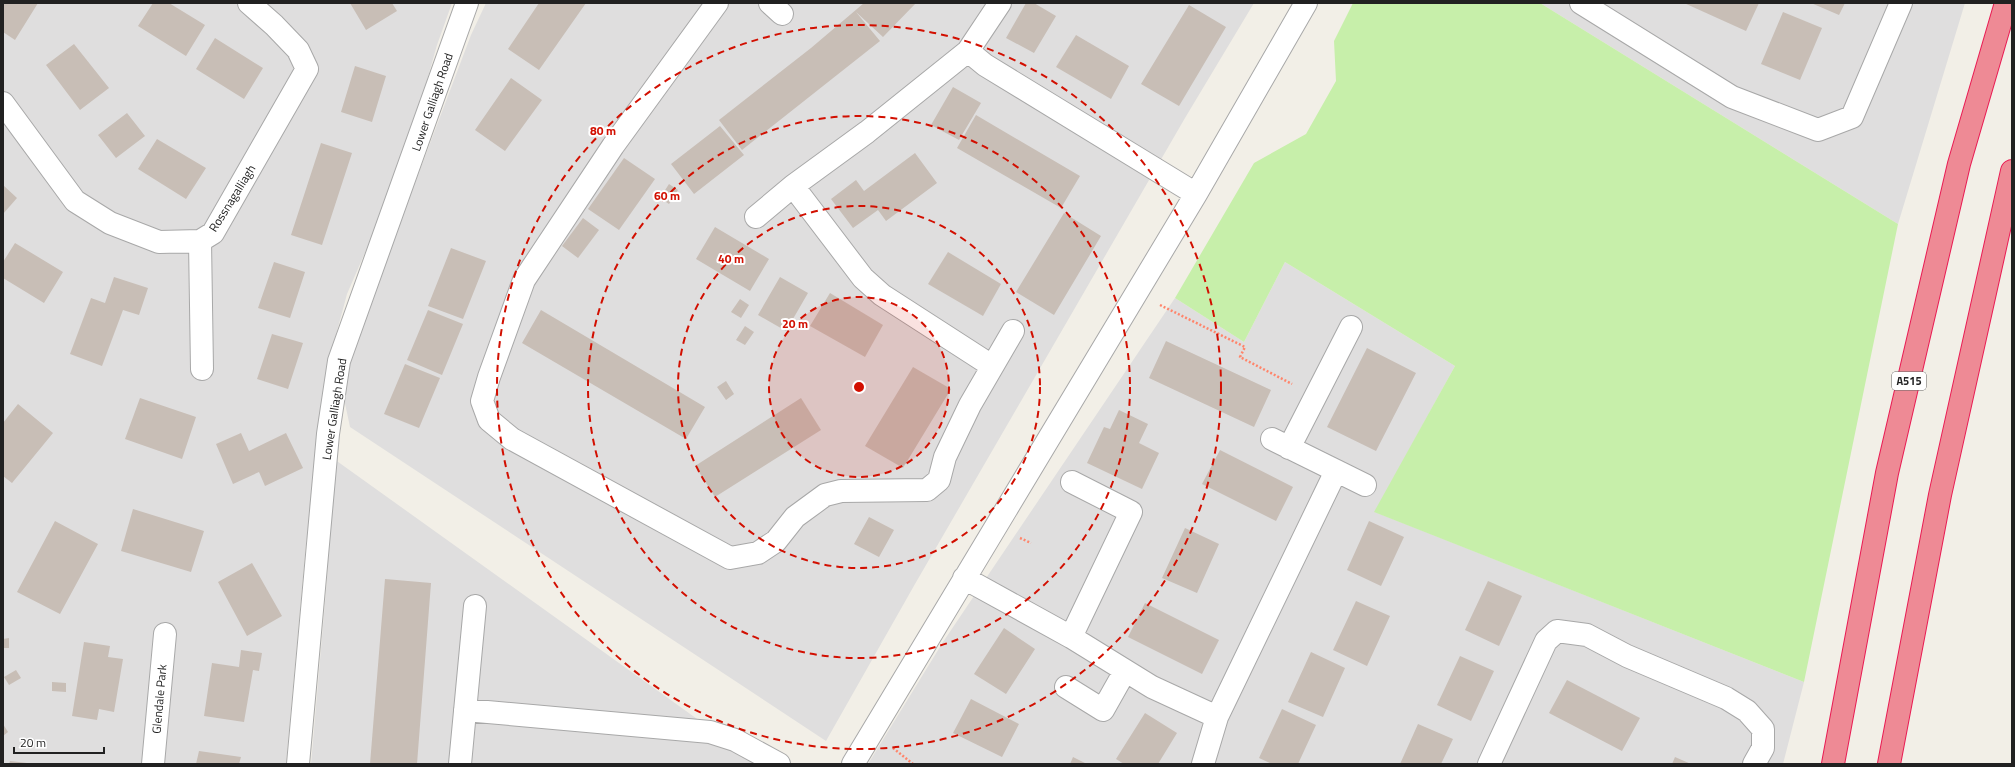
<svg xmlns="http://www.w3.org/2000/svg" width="2015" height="767" font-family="'Titillium Web',sans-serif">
	<rect width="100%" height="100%" fill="#f2efe7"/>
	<path fill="#dfdede" d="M3,3h449l-15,42 -34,120 -56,129 -17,63 -24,187 -20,220h-283z
		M486,3h768l-69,115 -270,466 -89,157 -476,-314 -7,-33 13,-55 115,-304z
		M1540,3h425l-67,221z
		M1285,262l170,104 -80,146 429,170 -21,82h-915l75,-122 232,-344 69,44z
		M334,459l426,305h-449l16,-185z"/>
	<path fill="#c7efaa" d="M1353,3h187l358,221 -94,458 -430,-170 81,-146 -170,-104 -41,80 -69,-44 79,-135 52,-29 30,-53 -2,-40z"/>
	<path fill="#c8beb6" d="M3,3h35l-23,37 -12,-8z
		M153,3h16l36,22 -19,31 -48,-30z
		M350,3h42l5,8 -31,19z
		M539,3h47l-47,67 -31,-21z
		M864,3h52l-33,34 -27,-25 24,29 -138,109 -23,-30 92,-72z
		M1026,3h8l22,13 -22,37 -28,-15z
		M1684,3h75l-13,28z
		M1811,3h34l-6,12z
		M1189,5l37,22 -47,79 -38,-22z
		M1783,12l39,16 -22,52 -39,-16z
		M1076,35l53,31 -18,33 -55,-32z
		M215,38l48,30 -19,31 -48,-30z
		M74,44l35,44 -29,22 -34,-45z
		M355,66l31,10 -14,46 -31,-10z
		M511,78l31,22 -37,51 -30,-21z
		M953,87l28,16 -22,37 -28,-15z
		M127,113l18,23 -29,22 -18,-23z
		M976,115l104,61 -19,32 -104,-60z
		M720,126l24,29 -50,39 -23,-30z
		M157,139l49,29 -20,31 -48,-30z
		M321,143l31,10 -30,92 -31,-10z
		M915,153l22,30 -51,38 -8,-11 -25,18 -22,-29 25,-19 8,11z
		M624,158l31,21 -36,51 -31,-21z
		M669,184l9,6 -9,14 -9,-6z
		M3,185l14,13 -14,16z
		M1064,213l37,23 -47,79 -38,-23z
		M583,218l16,12 -21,28 -16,-12z
		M715,227l54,32 -19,32 -54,-32z
		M15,243l48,29 -19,31 -41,-25v-16z
		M451,248l35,13 -23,58 -35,-13z
		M948,252l53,32 -18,32 -55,-32z
		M274,262l31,10 -15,46 -32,-10z
		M114,277l34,11 -9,27 -16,-5 -21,56 -32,-12 21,-56 14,5z
		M780,277l28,16 -22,38 -28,-16z
		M830,293l53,32 -18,32 -55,-31z
		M740,299l9,6 -8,13 -10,-6z
		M428,310l35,14 -21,51 -35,-15z
		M541,310l164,97 -19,32 -164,-96z
		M745,326l9,6 -9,13 -9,-5z
		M272,334l31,9 -15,46 -31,-10z
		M1166,341l105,49 -17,37 -105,-49z
		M1367,348l49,25 -40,78 -49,-24z
		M405,364l35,14 -21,50 -35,-14z
		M913,367l38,22 -48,79 -38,-22z
		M726,381l8,13 -8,6 -9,-13z
		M140,398l56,19 -14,42 -57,-20z
		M801,398l20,32 -106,67 -20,-31z
		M18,404l35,29 -41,50 -9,-7v-53z
		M1119,410l29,14 -9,19 20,10 -17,36 -55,-26 17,-36 6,2z
		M241,433l8,18 37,-18 17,35 -38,18 -6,-14 -26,12 -17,-40z
		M1220,450l73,37 -17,34 -74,-37z
		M133,509l71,22 -13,41 -70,-21z
		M869,517l25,13 -15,27 -25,-13z
		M55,521l43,23 -38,70 -43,-22z
		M1369,521l35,16 -23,49 -34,-16z
		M1185,528l34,16 -22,49 -35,-15z
		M252,563l30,53 -35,20 -29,-54z
		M385,579l46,4 -14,181h-47z
		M1488,581l34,15 -23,50 -34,-16z
		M1356,601l34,15 -23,50 -34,-16z
		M1145,603l74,37 -17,34 -74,-37z
		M1004,628l31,21 -29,45 -32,-20z
		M9,638v10h-6v-9z
		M84,642l26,4 -2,11 15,2 -9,53 -15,-3 -2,11 -25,-4z
		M241,650l21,3 -3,18 -6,-1 -9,52 -40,-6 8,-53 27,4z
		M1311,652l34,16 -22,49 -35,-15z
		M1460,656l34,15 -23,50 -34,-16z
		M16,670l5,8 -12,7 -5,-8z
		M1567,680l73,38 -18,33 -73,-38z
		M52,682l14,1v9l-14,-1z
		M971,699l48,25 -17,33 -49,-24z
		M1282,709l34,16 -18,39h-26l-13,-6z
		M1145,713l32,20 -19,31h-34l-8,-5z
		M3,724l5,8 -5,4z
		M1418,724l35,15 -12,25h-41z
		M199,751l42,6 -2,7h-43z
		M1073,757l14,7h-17z
		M1675,757l16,7h-19z
		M10,761l17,2 -1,1h-17z"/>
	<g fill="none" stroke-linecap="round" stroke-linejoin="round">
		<g stroke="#a8a8a8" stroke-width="24">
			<path id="minor" d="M717,3l-104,143 -89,134 -35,97 -7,24 7,19 23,19 218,119 28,-5 18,-12 19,-24 30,-22 16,-4 86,-1 12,-10 6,-23 25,-52 43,-74
				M770,3l12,11
				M1581,3l151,94 86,33 34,-13 49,-114
				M968,51l17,14 211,129
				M3,103l72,98 35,22 49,19 41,-1 13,-8 94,-164 -9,-19 -24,-25 -25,-22
				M793,186l70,92 19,17 110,71
				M756,217l37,-31 74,-54 101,-81 32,-48
				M200,241l2,128
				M1272,439l93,46
				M1289,448l62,-121
				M964,578l107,59 81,50 65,30
				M1071,637l60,-125 -59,-30
				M1066,687l37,23 22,-39
				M465,710l245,22 25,8 44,24
				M153,764l12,-130
				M298,764l30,-330 11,-73 128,-358
				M460,764l15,-158
				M853,764l343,-570 110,-191
				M1203,764l14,-47 119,-246
				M1489,764l57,-123 11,-10 30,4 40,21 99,42 21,13 16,18v19l-9,16"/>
		</g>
		<g stroke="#e91b53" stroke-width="24">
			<path id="highway" d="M1833,764l54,-291 72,-309 47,-161
				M1889,764l51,-269 72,-324"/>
		</g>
		<path stroke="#ff856b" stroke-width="2.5" stroke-dasharray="2 2" stroke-linecap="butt" d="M1160,305l85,42 -5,10 52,27
			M1020,538l11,5
			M893,748l20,16"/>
		<use href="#minor" stroke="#fff" stroke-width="22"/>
		<use href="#highway" stroke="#ee8a95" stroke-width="22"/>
	</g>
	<circle cx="859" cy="387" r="90" fill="#d20f00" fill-opacity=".12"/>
	<g fill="none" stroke="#d20f00" stroke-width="2" stroke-dasharray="7 5">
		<circle cx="859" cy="387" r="90"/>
		<circle cx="859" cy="387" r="181"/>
		<circle cx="859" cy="387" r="271"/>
		<circle cx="859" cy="387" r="362"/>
	</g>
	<g text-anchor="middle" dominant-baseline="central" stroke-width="4" stroke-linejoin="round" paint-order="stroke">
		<rect fill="#fff" stroke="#646464" stroke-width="1" x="1892" y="372" width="34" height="18" rx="3"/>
		<g font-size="11" font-weight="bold" fill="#212121">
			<text x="1909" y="381">A515</text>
		</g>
		<g font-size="12" fill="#212121" stroke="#fff">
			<text transform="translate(432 102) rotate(-71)">Lower Galliagh Road</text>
			<text transform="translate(232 198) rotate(-58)">Rossnagalliagh</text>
			<text transform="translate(334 409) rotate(-81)">Lower Galliagh Road</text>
			<text transform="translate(159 699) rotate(-85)">Glendale Park</text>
		</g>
	</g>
	<circle cx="859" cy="387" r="6" fill="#d20f00" stroke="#fff" stroke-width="2"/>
	<g font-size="12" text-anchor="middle" font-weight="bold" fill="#d20f00" stroke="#fff" stroke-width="4" stroke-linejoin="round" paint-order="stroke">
		<text x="603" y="135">80 m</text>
		<text x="667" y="200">60 m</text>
		<text x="731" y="263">40 m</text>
		<text x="795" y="328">20 m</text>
	</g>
	<rect width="2015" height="767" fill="none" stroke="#212121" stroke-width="8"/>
	<path d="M14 747v6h90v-6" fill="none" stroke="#212121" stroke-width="2"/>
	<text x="20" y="747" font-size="12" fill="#212121" stroke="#ffffff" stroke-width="3" paint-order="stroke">20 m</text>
</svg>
